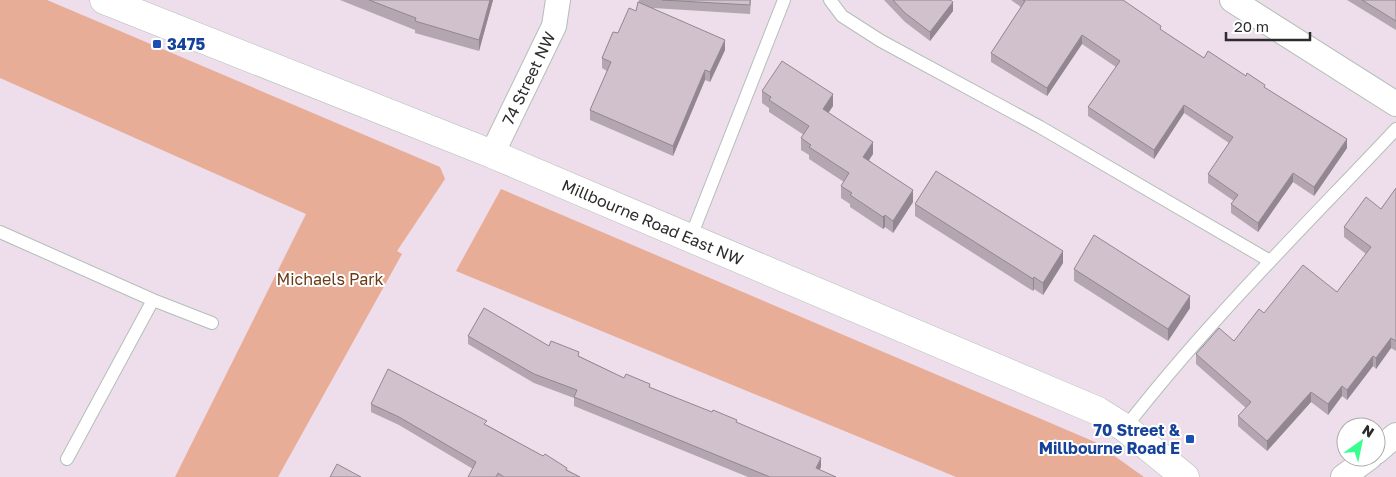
<svg xmlns="http://www.w3.org/2000/svg" width="1396" height="477" font-family="'Golos Text',sans-serif">
	<rect width="100%" height="100%" fill="#eeddeb"/>
	<path fill="#e8ad96" d="M0,0h47l393,167 5,12 -48,72 5,3 -124,223h-103l131,-263 -306,-136z
		M501,189l594,253 49,35h-188l-500,-206z"/>
	<g fill="none" stroke-linecap="round" stroke-linejoin="round">
		<g stroke="#b1c0b7" stroke-width="14">
			<path id="lane" d="M830,0l12,16 39,25 159,86 230,134
				M0,232l153,68 59,23
				M690,239l94,-239
				M1125,428c82,-106 179,-201 271,-299
				M67,459l86,-159"/>
		</g>
		<g stroke="#b1c0b7" stroke-width="26">
			<g id="street">
				<path d="M1232,0l164,104"/>
				<path id="s1" d="M492,154l62,-128 4,-26"/>
				<path d="M1376,452l20,-17"/>
				<path d="M1343,477l27,-20"/>
			</g>
		</g>
		<g stroke="#b1c0b7" stroke-width="29">
			<g id="secondary">
				<path id="s2" d="M104,0l388,154 606,257 27,17 60,49"/>
			</g>
		</g>
		<use href="#lane" stroke="#fff" stroke-width="12"/>
		<use href="#street" stroke="#fff" stroke-width="24"/>
		<use href="#secondary" stroke="#fff" stroke-width="28"/>
	</g>
	<path fill="#b3a6b0" d="M340,0h153l-14,51 -64,-18v-3z
		M639,0h112l-1,14 -97,-6 72,42 -15,32 -5,-2 -32,76 -83,-36v-10l17,-39 -5,-3v-10l16,-25 18,-22z
		M884,0h66l3,11 -23,30 -25,-19z
		M1011,0h112l38,30 43,28 61,30 82,60 -33,48 -21,-14 -35,50 -27,-19v-9l3,-3 -26,-18v-9l21,-31 -45,-30 -30,46 -66,-43v-9l28,-40 -34,-23 -35,52 -56,-34v-9l30,-46z
		M1347,0h49v30z
		M762,91l71,15 -5,7 45,41 -4,6 44,42 -20,31 -8,-6 -2,2 -33,-22v-3l-9,-6v-12l3,-4 -35,-23v-4l-8,-5v-12l3,-3 -35,-23v-4l-7,-5z
		M1396,188v163l-5,-3 -15,21 -3,-3 -26,34 -5,-4 -14,19 -17,-13 -44,49 -29,-25v-10l8,-8 -50,-44v-10l38,-13 30,-28 73,-21 29,-38 -22,-17v-10l37,-18z
		M915,204l148,59 -20,32 -9,-6 -1,2 -118,-75z
		M1074,269l116,39 -22,33 -94,-60z
		M468,336l81,10 30,10 45,22 26,10 87,35 84,44 -2,3 17,7h-88l-174,-71v-8l-40,-15 -66,-39z
		M371,404l116,21 93,52h-112l5,-8 -74,-44 -28,-13z"/>
	<path fill="#928790" d="M490,0h3l-14,51v-11z
		M953,2v9l-23,30v-9z
		M1082,35v9l-35,52v-8z
		M725,40v10l-15,32v-10z
		M705,70v10l-32,76v-10z
		M833,94v12l-10,15v-12z
		M1184,105v8l-30,46v-9z
		M1347,139v9l-33,48v-9z
		M873,142v12l-10,15v-12z
		M1293,173v9l-35,50v-9z
		M913,190v12l-20,31v-12z
		M885,215v12l-2,2v-12z
		M1063,251v12l-20,32v-12z
		M1034,277v12l-1,2v-12z
		M1190,296v12l-22,33v-12z
		M1391,338v10l-15,21v-11z
		M1373,356v10l-26,34v-10z
		M1342,386v10l-14,19v-11z
		M1311,392v10l-44,49v-10z
		M821,458v9l-5,10v-9z"/>
	<path fill="#d0c1cd" stroke="#928790" d="M369,0h121l-11,40 -64,-19 1,-3z
		M662,0h88v5z
		M893,0h57l3,2 -23,30 -25,-19z
		M1023,0h100l38,26 -1,3 44,29 4,-7 38,25 1,-3 18,12 -1,2 83,52 -33,48 -21,-14 -35,50 -27,-19 7,-9 -30,-21 25,-37 -49,-32 -30,45 -66,-43 32,-46 -38,-26 -35,53 -56,-35 34,-52z
		M1362,0h34v21z
		M638,2l87,38 -15,32 -5,-2 -32,76 -83,-36 21,-48 -9,-4 11,-26 5,1 11,-25 7,3z
		M782,61l51,33 -10,15 50,33 -10,15 50,33 -20,31 -8,-6 -2,2 -33,-22 2,-2 -11,-7 8,-13 -40,-26 2,-2 -10,-7 8,-12 -40,-26 2,-3 -9,-6z
		M936,171l127,80 -20,32 -9,-6 -1,2 -118,-75z
		M1396,188v153l-5,-3 -15,20 -3,-2 -26,34 -5,-4 -14,18 -17,-12 -44,49 -29,-25 13,-14 -55,-48 23,-26 15,13 25,-32 5,4 39,-48 34,27 34,-45 -27,-20 22,-30 15,12z
		M1094,235l96,61 -22,33 -94,-60z
		M484,308l65,38 2,-5 28,11 -1,4 46,22 2,-4 24,10 -1,3 63,25 1,-2 24,10 -1,2 85,36 -5,10 20,9h-66l-196,-80 3,-7 -43,-16 -66,-38z
		M388,369l99,52 -3,3 59,32 2,-2 22,14 -1,2 14,7h-76l-6,-4 -2,4h-28l8,-15 -77,-45 -28,-13z
		M337,464l24,13h-31z"/>
	<g fill="#1a4fb4" stroke="#fff" stroke-width="2">
		<rect x="152" y="39" width="10" height="10" rx="2.5"/>
		<rect x="1185" y="434" width="10" height="10" rx="2.5"/>
	</g>
	<g text-anchor="middle" dominant-baseline="central" stroke-width="4" stroke-linejoin="round" paint-order="stroke">
		<g font-size="16" font-weight="bold" fill="#164399" stroke="#fff" text-anchor="start">
			<text x="167" y="44">3475</text>
			<text x="1180" y="430" text-anchor="end">70 Street &amp;<tspan x="1180" dy="18">Millbourne Road E</tspan></text>
		</g>
		<g font-size="16" fill="#2c2c2c" stroke="#fff">
			<text stroke="none"><textPath href="#s1" startOffset="84">74 Street NW</textPath></text>
			<text stroke="none"><textPath href="#s2" startOffset="592">Millbourne Road East NW</textPath></text>
		</g>
		<g font-size="16" fill="#6e3a16" stroke="#fff">
			<text x="330" y="279">Michaels Park</text>
		</g>
	</g>
	<g transform="translate(1361 442) rotate(33)"><circle r="24" fill="#ffffff" stroke="#ababab"/>
	<path d="M0-4L9 19L0 12L-9 19Z" fill="#39ff8f"/>
	<text y="-8" font-size="14" font-weight="bold" text-anchor="middle" fill="#2c2c2c">N</text>
	</g>
	<path d="M1226 32v8h84v-8" fill="none" stroke="#2c2c2c" stroke-width="2.5"/>
	<text x="1234" y="32" font-size="15" fill="#2c2c2c" stroke="#ffffff" stroke-width="4" paint-order="stroke">20 m</text>
</svg>
